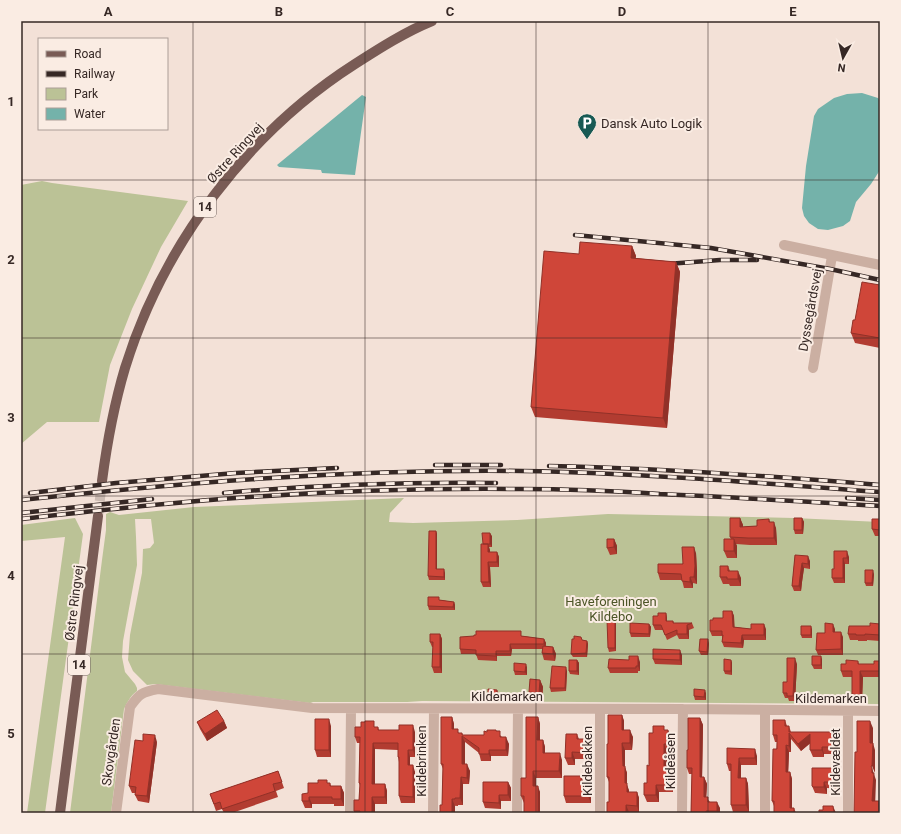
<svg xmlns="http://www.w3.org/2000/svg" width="901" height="834" font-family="Roboto,sans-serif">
	<rect width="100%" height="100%" fill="#f3e1d7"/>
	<path fill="#bbc296" d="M42,181l10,2 136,18 -27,46 -29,62 -22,56 -11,57h-52l-26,22v-259z
		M404,498l-14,15 -1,9 24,1 104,-3 91,-6 186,4 86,4v182l-458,-3 -15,1h-94l-3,1 -155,-19 -8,1 -14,-14 -5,-11 2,-25 12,-62 1,-24 7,-1 4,-5 -3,-24h-16l1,18 1,28 -14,76 -1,16 3,15 10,12 2,4v3c-7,5 -10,12 -13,18l-13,104h-41l32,-253 4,-30v-16l4,-2 9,3 75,-8 95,-4z
		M75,518l8,16 -38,279h-18l38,-276 -44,4v-16z"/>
	<path fill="#74b2aa" d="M862,93l16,5 2,2v70l-9,14 -15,18 -6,19 -7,5 -15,4 -10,-1 -9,-6 -5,-7 -2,-8 4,-42 8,-50 4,-7 16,-11 13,-4z
		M362,95l4,2 -11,78 -33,-2 -1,-3 -42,-3 -2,-2z"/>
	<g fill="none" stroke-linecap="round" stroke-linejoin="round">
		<path stroke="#cdbcb3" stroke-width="10" stroke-dasharray="10 5" stroke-linecap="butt" d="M98,516l4,-35"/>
		<path stroke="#cbafa2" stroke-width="10" d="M784,245l96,20
			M813,368l19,-112
			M765,710v103
			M848,711v102
			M116,813l14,-106c9,-13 12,-15 28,-18l154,19 371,1 197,2
			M350,813l1,-104
			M433,813l1,-104
			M517,813l1,-104
			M600,813v-104
			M682,813l1,-104"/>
		<path stroke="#795b55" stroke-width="10" d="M102,481c5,-38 12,-76 23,-113 38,-123 122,-235 230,-304 25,-16 50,-32 77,-43
			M60,813l38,-297"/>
		<g stroke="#362825" stroke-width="4.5">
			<path id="rail" d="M575,235l136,13 119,21 50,11
				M667,264l53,-4h37
				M435,465h66
				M549,466c110,2 221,10 331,19
				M30,493l86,-10 120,-10 101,-5
				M224,493c90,-8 181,-11 272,-10
				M847,498l33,2
				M21,500c167,-18 333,-31 501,-29 119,2 239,12 358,21
				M21,513l131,-14
				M21,519c72,-8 143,-16 215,-21 95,-7 190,-10 285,-9 47,0 93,2 139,5 73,3 147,8 220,12"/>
		</g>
		<use href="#rail" stroke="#faece3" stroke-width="3" stroke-dasharray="9" stroke-linecap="butt"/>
	</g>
	<path fill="#b23c31" d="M632,246l4,10 -1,2 41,4 4,10 -13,156 -132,-11 -4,-10 48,-153z
		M880,285v63l-25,-5 -4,-10 4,-13z
		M740,518l3,7v2l14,-1 12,-7 1,3 6,6 1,17h-27l-14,-1 1,2v12h-10l-3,-7 7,-12 -1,-2z
		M802,518l2,4 -1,12h-8l-1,-4z
		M880,519v17h-5l-3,-7z
		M436,531l1,3v35l8,4v7h-16l-1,-4z
		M492,536v11h-3l1,5h7l2,5v10h-9l1,20h-8l-2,-5 2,-38z
		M614,539l3,7v8l-7,1 -3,-7z
		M834,551l15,6v7h-4v19h-11l-2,-5 2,-9z
		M696,553l1,19v12l-4,-1v5h-9l-2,-8h-22l-2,-7 24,-9z
		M795,555l15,6v8l-6,-1 -2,14 -1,9h-7l-2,-5z
		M728,566l2,5 11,7v8h-11l-1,-2h-6l-3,-7z
		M874,574l-1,12h-7l-1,-3z
		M440,600l14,2 1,3v5h-26l-1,-4z
		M732,611l2,5v11l17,2h15v11h-22l-1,8 -19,-1 -2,-5v-6h-10l-2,-5 13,-13z
		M666,613l1,5v3h6l1,2h18l2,5 -5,2v9h-10l-2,-4 -10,5 -4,-10h-8l-2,-5 5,-9z
		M615,621l1,3v27l-7,1 -1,-4z
		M649,624l2,3 -1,10h-19l-1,-4z
		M880,625v16l-13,-1v1h-9v-1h-8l-2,-6 22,-8z
		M812,629v9h-10l-1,-3z
		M835,629v3l8,5v18h-25l-2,-5 9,-17z
		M440,634l2,5v34h-8l-2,-6 1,-20h-1l-2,-5z
		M523,636l21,3 2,4v3l7,1 3,7 -1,7 -11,-1 -2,-7v-4h-30l-1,7h-14v5l-19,-1 -2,-6h-15l-1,-5z
		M583,640l4,1 1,3 -1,13h-14l-2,-3z
		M709,643l-1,12h-7l-2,-4z
		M682,655v10l-27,-1 -2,-5z
		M822,659v10h-8l-2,-4z
		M577,660l2,3v12l-9,-1 -1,-3z
		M731,660l1,3v12l-7,-1 -1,-3z
		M858,661l1,3h15l6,-3v16h-17l-1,23h-8l-2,-6v-17h-9l-2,-6 5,-7z
		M640,662v9h-2v2h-28l-2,-5z
		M797,664l-2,37h-6l-1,-3h-3l-2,-5 4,-11z
		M527,667v8h-12l-1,-4z
		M567,671l-1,20 -15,1 -1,-4z
		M540,680l3,7 -1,13 -10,-1 -3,-7z
		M497,690l1,3v8h-9l-1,-3z
		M706,693v7h-11l-1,-4z
		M622,715l2,6v9l9,7 -1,13h-7v17l2,6v12l2,7h8l2,6v14l-32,1 2,-11v-20l-2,-5z
		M452,717l2,7v5l5,4h3l1,2h21l12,-4 13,13 -1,12h-17v5h-10l-2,-8 -14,-11v22l5,7 -1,13h-6v21h-5v1l-16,-1 1,-36 -2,-5z
		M538,717l2,7v16h3l2,7v6l17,7v18h-26v8l4,6v21h-16v-10l-3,-7 5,-18z
		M700,718l3,7 -1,52h2l3,7 -1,13 4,5 10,6v5h-29l1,-39h-3l-2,-6 1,-18z
		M785,720l2,6h2l2,6 48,7v15h-15v3h-11l-3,-7v-7l-9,8 -10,-12v13h-2l-1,20h2l2,7v29h2l2,5h-22v-7l-2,-5 5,-59h-2l-2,-7z
		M224,721l3,7 -20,13 -7,-12 -3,-7z
		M331,726v31h-14l-2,-7z
		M376,727h2l1,3 36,2v25h-5v8l5,7v31h-14l-2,-7v-34l-1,-5v-7l-23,-1v35h10l2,7v13h-12v9h-21v-2l5,-11 1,-14 -1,-3 1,-40h-3l-2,-6z
		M665,730l6,7v14h-4v16h3l3,7v18h-14v10h-12l-3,-7 3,-12 6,-50z
		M577,734l2,5h11l3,7v13h-18v6h-7l-3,-7z
		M157,742l-8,61 -11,-2 -3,-6 1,-2h-4l-3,-7z
		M727,748l30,8v9h-16v13h5l2,6 1,28h-16l-2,-7v-34h-2l-2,-7z
		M837,768l3,7v14l-13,-1v6l-11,-1h-1l-3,-7z
		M278,771l6,17 -8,3 2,6 -46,16h-8l-2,-4 -6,2 -6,-17z
		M508,782l3,6v13h-10v8l-16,-1 -2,-6z
		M328,783h2l1,3h10l3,7v13h-10v-2h-22v4h-7l-3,-7z
		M584,783h4l3,7v13h-25l-2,-7z"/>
	<path fill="#913128" d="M632,246l4,10 -1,12 -4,-10z
		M676,262l4,10 -13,156 -4,-10z
		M740,518l3,7v9l-3,-7z
		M802,518l2,4 -1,12 -1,-4z
		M774,522l2,6 1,17 -3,-7z
		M436,531l1,3v38l-1,-3z
		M490,533l2,3v11l-2,-3z
		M614,539l3,7v8l-3,-7z
		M734,539l3,7v12l-3,-7z
		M488,544l2,6v7l-2,-5z
		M694,547l2,6 1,19v12l-3,-7z
		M847,551l2,6v7l-2,-6z
		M497,552l2,5v10l-2,-5z
		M808,556l2,5v8l-2,-5z
		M843,558l2,6v19l-2,-5z
		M488,562l2,5 1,20 -2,-5z
		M802,563l2,5 -2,14 -2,-5z
		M444,569l1,4v7l-1,-3z
		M873,570l1,4 -1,12 -1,-3z
		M738,571l3,7v8l-3,-7z
		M690,577l3,6v5l-3,-6z
		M800,577l2,5 -1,9 -2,-5z
		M454,602l1,3v5l-2,-3z
		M732,611l2,5 1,16 -2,-5z
		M666,613l1,5v8l-1,-5z
		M615,621l1,3v27l-1,-3z
		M649,624l2,3 -1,10 -1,-3z
		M764,624l2,5v11l-2,-5z
		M833,624l2,5v8l-2,-5z
		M687,625l2,5v9l-2,-5z
		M811,626l1,3v9l-1,-3z
		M841,632l2,5v18l-2,-6z
		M440,634l2,5v34l-2,-6z
		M742,635l2,5 -1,8 -2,-5z
		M544,639l2,4 -1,5 -1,-4z
		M708,639l1,4 -1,12 -1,-3z
		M587,641l1,3 -1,13 -1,-4z
		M510,644l2,5 -1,7 -1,-5z
		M553,647l3,7 -1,7 -2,-7z
		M680,650l2,5v10l-2,-5z
		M496,651l1,5v5l-1,-5z
		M638,656l2,6v9l-2,-5z
		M821,656l1,3v10l-1,-4z
		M795,658l2,6 -2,37 -2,-5z
		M577,660l2,3v12l-2,-4z
		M731,660l1,3v12l-1,-4z
		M526,664l1,3v8l-2,-3z
		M566,667l1,4 -1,20 -1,-3z
		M860,671l3,6 -1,23 -2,-5z
		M540,680l3,7 -1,13 -3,-7z
		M497,690l1,3v8l-2,-3z
		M705,690l1,3v7l-2,-3z
		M622,715l2,6v16l-2,-7z
		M452,717l2,7v12l-2,-7z
		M538,717l2,7v23l-3,-7z
		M700,718l3,7 -1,59 -2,-7z
		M329,719l2,7v31l-2,-7z
		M224,721l3,7 -20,13 -2,-7z
		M870,721l3,7v15l2,7v23l-3,-7 -2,-23z
		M413,725l2,7v25l-2,-7z
		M630,730l3,7 -1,13 -2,-7z
		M668,730l3,7v14l-3,-7z
		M837,732l2,7v15l-2,-7z
		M789,733l2,6v13l-2,-6z
		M810,734l3,7 -12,10 -3,-7z
		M155,735l2,7 -8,61 -2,-7z
		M462,736l3,6v29l-3,-7z
		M506,737l3,7 -1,12 -2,-6z
		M590,739l3,7v13l-3,-6z
		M543,740l2,7v13l-2,-7z
		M373,743l2,6v42l-3,-7z
		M622,743l3,7v17l2,6v12l2,5v8l-2,-6 -4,-26z
		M664,744l3,7v22l-3,-7z
		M786,745l3,7 -1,27 -2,-7z
		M822,747l2,7v3l-2,-7z
		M755,749l2,7v9l-2,-7z
		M408,750l2,7v15l-2,-7z
		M489,750l2,6v5l-2,-7z
		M572,752l3,7v6l-3,-7z
		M560,753l2,7v18l-3,-7z
		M739,758l2,7v19l-3,-6z
		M467,764l3,7 -1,13 -2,-6z
		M413,765l2,7v31l-2,-6z
		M670,767l3,7v18l-3,-7z
		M837,768l3,7v14l-3,-7z
		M872,768l4,12 -1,28 -3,-7z
		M533,771l3,7v14l-3,-6z
		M790,772l2,7v34l-2,-5z
		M581,776l3,7h-3z
		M461,777l2,7v21l-3,-7z
		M704,777l3,7 -1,20 -2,-7z
		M746,778l2,6 1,28 -3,-7z
		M508,782l3,6v13l-3,-6z
		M824,782l3,6v6l-3,-7z
		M588,783l3,7v13l-3,-7z
		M385,784l2,7v13l-2,-7z
		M656,785l3,7v10l-3,-7z
		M341,786l3,7v13l-3,-7z
		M538,786l2,6v21h-2z
		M637,792l2,6v14l-2,-6z
		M499,795l2,6v8l-2,-6z
		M309,797l3,7v4l-3,-7z
		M372,797l3,7v9h-3z
		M452,799l3,7v7h-3z
		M879,801l1,4v8h-1z
		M717,802l3,6v5h-2l-1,-2z
		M626,805l3,7v1h-3z
		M833,806l3,7h-2z"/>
	<path fill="#cf4639" stroke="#913128" d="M580,242l52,4 -1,12 45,4 -13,156 -132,-11 13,-156 35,3z
		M862,282l18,3v53l-29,-5 2,-13h2z
		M730,518h10v9l17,-1v-6l12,-1v3h5v16h-26l-18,-1z
		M794,518h8v12h-8z
		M872,519h8v11l-8,-1z
		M429,531h7v38h8v8l-16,-1z
		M482,533h8v11h-7z
		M607,539h7v8l-7,1z
		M724,539h10v12h-10z
		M481,544h7v8h9v10h-9l1,20h-8z
		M682,547h12l1,19 -1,11h-4v5l-8,-1 -1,-7 -23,-1v-9h25z
		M834,551h13v7h-4v20h-11v-9h2z
		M795,555l13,1v8l-6,-1 -2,14 -1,9h-7z
		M720,566h8v5h10v8h-11v-2h-7z
		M865,570h8l-1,13h-7z
		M428,597h11v3l15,2 -1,5 -25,-1z
		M723,611h9l1,16 18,2v-5h13v11h-22l-1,8 -19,-1 1,-7h-1v-4h-12v-11h3v-2h10z
		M658,613h8v8h7v2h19l-5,2v9h-10v-4l-12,5 -4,-10h-8v-9h5z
		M607,620l8,1v27h-7z
		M630,623l19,1v10l-19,-1z
		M825,623l8,1v8h8v17l-25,1 1,-17h8z
		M870,623l10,1v11l-15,-1v1h-9v-1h-8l1,-8h21z
		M801,626h10v9h-10z
		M476,631h45v5l23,3v5h-34v7h-14v5l-20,-1v-5l-16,-1v-12l14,-1v-1h2z
		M430,634h10v33h-8l1,-25h-3z
		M574,636l7,1 1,3 5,1 -1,12 -15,1 1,-15h2z
		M700,639h8l-1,13 -8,-1z
		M543,646l10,1v7l-11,-1z
		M653,649l27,1v10l-27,-1z
		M629,656h9v10h-2v2h-28l1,-9 20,1z
		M812,656h9v9h-9z
		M787,658h8l-2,38h-6v-3h-4v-11h4z
		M724,659l7,1v11h-7z
		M569,660h8v11h-8z
		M846,660l12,1v3h16v-3h6v10h-20v24l-8,-1v-23h-11v-7h5z
		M514,663l12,1 -1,8 -11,-1z
		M552,666l14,1 -1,21h-15z
		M530,679l10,1 -1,13 -10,-1z
		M488,689l9,1 -1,8h-8z
		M694,689l11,1 -1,7 -10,-1z
		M217,710l7,11 -19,13 -8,-12z
		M608,715h14v15h8v13h-8l1,23h2v17h2v9h10v14l-11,-1v7l-19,1v-11h2v-25h-2v-33h1z
		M441,717h11v12h6v4h4v2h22v-4l3,1v-2h9v1h4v6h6v13h-17v4h-10v-6l-17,-12v28h5v14l-6,-1 -1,21h-5v1h-3v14h-12v-8h2l1,-41h-2z
		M526,717h12l-1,23h6v13h17l-1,18h-26v15h5v27h-14v-17h-3v-18h5z
		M688,718h12v59h4v20h4v5h9v9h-11v2h-15l1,-45h-5v-18h1z
		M315,719h14v31h-14z
		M773,720h12v6h4v6h48v15h-15v3h-12v-16l-12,10 -9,-11v13l-3,-1v27h4v36h4v5h-20v-12h-2l1,-52h4v-14h-4z
		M365,721h9v6h4v3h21v-5h14v25h-5v15h5v32l-14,-1v-39h-1v-14h-25l-1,41h13v13h-13v16h-12v-2h-6v-11h5l1,-17h-1l1,-46h-5v-10h6v-5h4z
		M857,721h13v22h3l-1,23h-1l1,2v5h2l-2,28h7v12h-25l1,-61h2z
		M653,726h11v4h4v14h-4v22l6,1v18h-14v10h-12v-12h3v-18l2,1v-33h4z
		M143,734l12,1 -8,61 -12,-1 1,-8 -7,-1 6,-46 8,1z
		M566,734h11v5h13v14l-18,-1v6h-7z
		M727,748l28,1v9h-16l-1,20h8v27h-15v-41h-4z
		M812,768h25v14h-13v5h-11l-1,-1z
		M278,771l4,11 -9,2 2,7 -53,18 -2,-7 -6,2 -4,-10z
		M564,776h17v7h7v13h-24z
		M318,780h9v3h3v3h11v13h-9v-2h-23v4h-7v-7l6,-1v-10h10z
		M483,782h25v13h-9v8l-16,-1z
		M823,806h10l1,7h-15v-3h4z"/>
	<path fill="none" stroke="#362825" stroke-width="1" stroke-opacity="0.55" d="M193,21v792M365,21v792M536,21v792M708,21v792M21,180h859M21,338h859M21,496h859M21,654h859"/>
	<defs>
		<g id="parking-pin" transform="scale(1)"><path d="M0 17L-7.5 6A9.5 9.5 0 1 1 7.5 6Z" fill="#185a54" stroke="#faece3"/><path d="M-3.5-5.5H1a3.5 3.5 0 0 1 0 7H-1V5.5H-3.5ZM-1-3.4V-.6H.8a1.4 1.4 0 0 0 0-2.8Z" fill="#fff"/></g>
	</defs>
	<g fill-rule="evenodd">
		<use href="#parking-pin" x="587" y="123"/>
	</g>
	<g text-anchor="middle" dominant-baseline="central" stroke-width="4" stroke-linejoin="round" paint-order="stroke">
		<g fill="#faece3" stroke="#71635e" stroke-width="1">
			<rect x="194" y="197" width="22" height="20" rx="3"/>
			<rect x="68" y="655" width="22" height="20" rx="3"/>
		</g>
		<g font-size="12" font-weight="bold" fill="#362825">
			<text x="205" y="207">14</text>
			<text x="79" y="665">14</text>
		</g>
		<g font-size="13" fill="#362825" stroke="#faece3" text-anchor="start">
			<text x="601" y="123">Dansk Auto Logik</text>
		</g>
		<g font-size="13" fill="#362825" stroke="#faece3">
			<text transform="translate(235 153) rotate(-48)">Østre Ringvej</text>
			<text transform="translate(810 310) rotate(-80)">Dyssegårdsvej</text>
			<text transform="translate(74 603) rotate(-83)">Østre Ringvej</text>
			<text x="507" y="696">Kildemarken</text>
			<text x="831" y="698">Kildemarken</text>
			<text transform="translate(111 752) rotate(-82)">Skovgården</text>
			<text transform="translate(421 761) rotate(-90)">Kildebrinken</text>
			<text transform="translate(587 761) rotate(-90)">Kildebakken</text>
			<text transform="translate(670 761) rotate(-90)">Kildeåsen</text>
			<text transform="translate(835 762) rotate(-90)">Kildevældet</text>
		</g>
		<g font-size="13" fill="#4c5527" stroke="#faece3">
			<text x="611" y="601">Haveforeningen<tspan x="611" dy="15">Kildebo</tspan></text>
		</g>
	</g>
	<rect width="901" height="834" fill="none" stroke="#faece3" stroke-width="44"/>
	<rect x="38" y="38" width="130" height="92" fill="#faece3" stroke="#ac9e97"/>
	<rect x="46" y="51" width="20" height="6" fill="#795b55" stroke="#ac9e97"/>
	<text x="74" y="58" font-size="12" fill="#362825">Road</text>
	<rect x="46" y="71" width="20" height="6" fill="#362825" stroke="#ac9e97"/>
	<text x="74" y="78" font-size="12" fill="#362825">Railway</text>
	<rect x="46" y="88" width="20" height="12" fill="#bbc296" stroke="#ac9e97"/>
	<text x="74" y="98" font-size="12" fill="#362825">Park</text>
	<rect x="46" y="108" width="20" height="12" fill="#74b2aa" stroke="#ac9e97"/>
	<text x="74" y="118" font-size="12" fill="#362825">Water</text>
	<g transform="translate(843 58) rotate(188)" stroke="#faece3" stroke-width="3" paint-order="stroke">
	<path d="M0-3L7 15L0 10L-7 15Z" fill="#362825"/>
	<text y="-6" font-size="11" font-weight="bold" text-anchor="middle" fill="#362825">N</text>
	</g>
	<rect x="22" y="22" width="857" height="790" fill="none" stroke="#362825" stroke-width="1.5"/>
	<g font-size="13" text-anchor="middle" font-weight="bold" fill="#362825">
		<text x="108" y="16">A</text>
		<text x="279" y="16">B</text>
		<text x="450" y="16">C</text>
		<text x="622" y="16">D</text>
		<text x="793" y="16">E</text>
		<text x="11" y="106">1</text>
		<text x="11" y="264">2</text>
		<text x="11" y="422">3</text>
		<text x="11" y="580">4</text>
		<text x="11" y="738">5</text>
	</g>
</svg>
